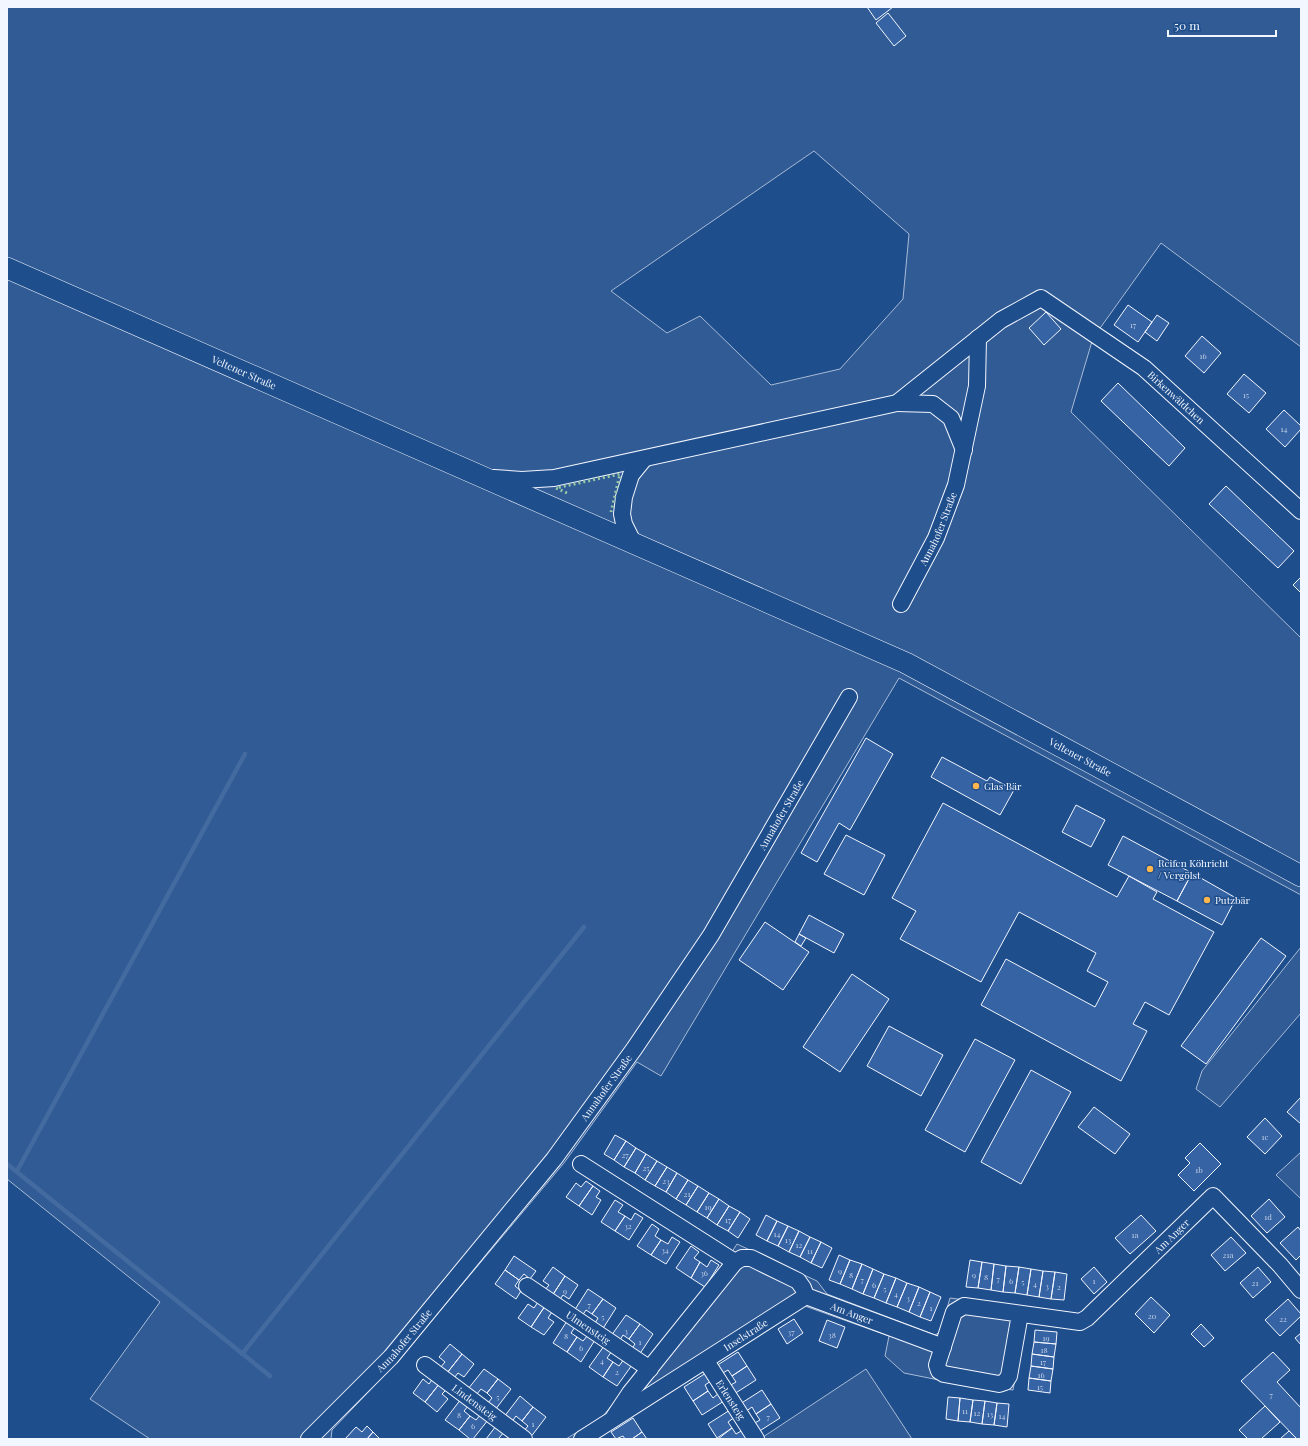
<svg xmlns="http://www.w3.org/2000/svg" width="1308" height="1446" font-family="'Playfair Display',serif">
	<rect width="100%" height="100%" fill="#1f4e8c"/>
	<path fill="#305b95" stroke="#a8bbd7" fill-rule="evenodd" d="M7,7h1294v340l-140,-104 -68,95 -22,74 230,226v257l-402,-217 -238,398 -24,-14 -73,101 -167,199 -65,68 -1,9h-181l-60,-40 70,-97 -153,-123zM814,151l95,83 -6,65 -63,70 -69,16 -71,-69 -33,17 -56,-42z
		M1301,947v66l-81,94 -24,-18 6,-18z
		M1301,1152v47l-25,-24z
		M737,1244l80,37 10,13 108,41 5,-3 10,-34 77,10 -14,82 -79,-11 -30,-6 -19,-17 4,-20 -87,-31 -210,134h-26l37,-23 104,-126z
		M866,1369l46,70h-152z"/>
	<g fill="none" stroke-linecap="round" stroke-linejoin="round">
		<path stroke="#446ba0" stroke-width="4.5" d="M7,1164l263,212
			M17,1171l228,-417
			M242,1354l342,-427"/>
	</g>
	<path fill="#3563a3" stroke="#f2f6ff" d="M867,7h26l-17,13z
		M888,13l18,23 -12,10 -18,-23z
		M1128,305l24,17 -14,20 -24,-17z
		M1046,312l15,17 -17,16 -15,-17z
		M1157,315l12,8 -12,18 -12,-9z
		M1202,336l19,17 -17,20 -19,-17z
		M1244,374l22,19 -17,20 -22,-19z
		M1118,383l67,65 -16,18 -68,-65z
		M1284,410l17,16v3l-16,18 -19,-18z
		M1226,486l68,65 -16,17 -69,-64z
		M1301,577v16l-8,-8z
		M866,738l27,16 -43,76 -11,-7 -22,39 -16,-9z
		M942,757l45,24 3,-4 24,13 -14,25 -69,-38z
		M943,803l174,94 12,-21 28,16 -4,7 61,33 -45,83 -24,-13 -12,22 14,7 -26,50 -140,-76 25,-46 89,48 13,-25 -21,-11 9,-18 -77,-41 -38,70 -81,-43 16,-28 -24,-13z
		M1076,805l29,15 -14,27 -29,-15z
		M846,835l39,20 -21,40 -40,-21z
		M1123,836l69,37 -15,28 -69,-36z
		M1192,873l44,25 -14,27 -45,-24z
		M809,915l35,19 -10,19 -35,-19z
		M765,922l44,30 -26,38 -44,-30z
		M799,934l7,4 -5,8 -6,-4z
		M1261,938l25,18 -80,108 -25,-18z
		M852,974l37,25 -49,73 -37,-25z
		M889,1026l54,29 -22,41 -54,-30z
		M975,1039l40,21 -50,92 -40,-22z
		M1031,1070l40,22 -50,92 -40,-22z
		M1301,1097v27l-14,-12z
		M1094,1107l36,27 -15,20 -37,-27z
		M1265,1118l17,18 -17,18 -18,-17z
		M615,1135l11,6 -12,19 -10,-6z
		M626,1141l10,7 -12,19 -10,-7z
		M1200,1143l21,21 -27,27 -16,-16 12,-12 -5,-5z
		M636,1148l10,6 -11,19 -11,-6z
		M646,1154l11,7 -12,19 -10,-7z
		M657,1161l10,6 -12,19 -10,-6z
		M667,1167l10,6 -11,19 -11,-6z
		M677,1173l11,7 -12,19 -10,-7z
		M688,1180l10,6 -12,19 -10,-6z
		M586,1181l7,5 -14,20 -13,-9 10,-14 5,4z
		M593,1186l7,5 -4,6 5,3 -9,15 -13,-9z
		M698,1186l11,7 -12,19 -11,-7z
		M709,1193l10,6 -12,19 -10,-6z
		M719,1199l10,7 -12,19 -10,-7z
		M1269,1199l16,18 -18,16 -16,-17z
		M615,1200l8,5 -5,7 7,4 -10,15 -14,-9z
		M729,1206l11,6 -12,19 -11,-6z
		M740,1212l10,7 -12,19 -10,-7z
		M635,1213l8,5 -14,22 -14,-9 10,-15 6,4z
		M766,1215l11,6 -10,20 -11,-6z
		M1141,1215l15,16 -26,23 -15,-16z
		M777,1221l11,5 -10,20 -11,-5z
		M652,1224l7,5 -4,7 6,4 -10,15 -14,-9z
		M788,1226l11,5 -10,21 -11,-6z
		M1298,1227l3,4v24l-5,5 -16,-17z
		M799,1231l11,6 -10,20 -11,-5z
		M672,1237l8,5 -14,22 -15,-9 10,-15 7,4z
		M810,1237l11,5 -10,21 -11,-6z
		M1231,1237l15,16 -21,18 -14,-16z
		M821,1242l11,6 -10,20 -11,-5z
		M691,1246l8,6 -5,6 6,4 -9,16 -15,-10z
		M839,1255l11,5 -10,24 -11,-4z
		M514,1256l22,15 -6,8 -6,-5 -5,6 -14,-10z
		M711,1260l8,5 -14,22 -14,-9 9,-16 7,5z
		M850,1260l12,4 -10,25 -12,-5z
		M970,1260l12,2 -4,26 -12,-1z
		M982,1262l12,2 -3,26 -13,-2z
		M862,1264l11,5 -10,25 -11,-5z
		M994,1264l12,2 -3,26 -12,-2z
		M1006,1266l13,1 -4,26 -12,-1z
		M553,1267l12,9 -13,20 -8,-5 5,-6 -6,-4z
		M1019,1267l12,2 -4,26 -12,-2z
		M1094,1267l13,15 -13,12 -13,-15z
		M1258,1267l13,15 -18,16 -13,-15z
		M873,1269l11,5 -10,24 -11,-4z
		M1031,1269l12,2 -4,26 -12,-2z
		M505,1270l14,10 -4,6 6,5 -5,8 -21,-15z
		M1043,1271l12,1 -4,27 -12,-2z
		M1055,1272l12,2 -3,26 -13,-1z
		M884,1274l12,4 -10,25 -12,-5z
		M565,1276l13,9 -9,14 -6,-4 -4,6 -7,-5z
		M896,1278l11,5 -10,24 -11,-4z
		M907,1283l12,4 -10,25 -12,-5z
		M919,1287l11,5 -10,25 -11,-5z
		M588,1289l15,10 -11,15 -6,-4 -4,6 -8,-5z
		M930,1292l11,5 -10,24 -11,-4z
		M1151,1297l19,18 -16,18 -19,-19z
		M603,1299l13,9 -14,22 -8,-5 4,-7 -6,-4z
		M1288,1299l13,15v2l-21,20 -15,-16z
		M538,1302l7,4 -14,21 -13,-9 10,-14 6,4z
		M545,1306l7,6 -4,6 6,4 -10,13 -13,-8z
		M626,1315l14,9 -11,15 -6,-4 -4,7 -8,-6z
		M794,1319l9,14 -16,11 -9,-15z
		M827,1320l18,7 -8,21 -18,-7z
		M567,1321l8,6 -4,6 6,4 -10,15 -14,-9z
		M640,1324l13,10 -14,21 -8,-5 4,-6 -6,-5z
		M1201,1324l13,14 -10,9 -13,-13z
		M1035,1330l22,2 -1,12 -22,-2z
		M1301,1333v12l-6,-7z
		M588,1335l7,5 -14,22 -14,-10 10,-15 6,4z
		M1034,1342l22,2 -2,13 -22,-3z
		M450,1344l12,10 -15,19 -7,-5 5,-6 -6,-5z
		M604,1346l8,5 -5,7 6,4 -10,15 -14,-10z
		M738,1352l9,14 -15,10 -4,-6 -7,4 -5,-8z
		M1273,1352l17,18 -13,12 24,26v31h-4l-56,-58z
		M462,1354l12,10 -10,13 -6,-4 -4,5 -7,-5z
		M1032,1354l22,3 -1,12 -22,-3z
		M624,1359l8,6 -15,21 -14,-9 10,-15 6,4z
		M747,1366l9,14 -22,14 -5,-8 7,-4 -4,-6z
		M1031,1366l22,3 -2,12 -22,-3z
		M484,1369l14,10 -11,14 -6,-4 -5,6 -8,-6z
		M706,1373l5,8 -6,4 3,6 -15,10 -9,-14z
		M433,1378l7,5 -15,19 -12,-9 10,-14 6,5z
		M1029,1378l22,3 -1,12 -22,-3z
		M498,1379l13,10 -16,21 -8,-6 5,-6 -5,-5z
		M440,1383l7,6 -5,5 6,5 -11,13 -12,-10z
		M762,1390l9,14 -15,10 -4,-7 -7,5 -5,-8z
		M708,1391l5,7 6,-5 5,8 -22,14 -9,-14z
		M520,1396l13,11 -11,14 -6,-5 -5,7 -7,-6z
		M948,1397l12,1 -2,23 -12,-2z
		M960,1398l13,2 -3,22 -12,-1z
		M461,1399l8,6 -5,6 6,5 -11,14 -14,-10z
		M973,1400l12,1 -3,23 -12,-2z
		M985,1401l12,2 -3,22 -12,-1z
		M997,1403l12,1 -2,23 -13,-2z
		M771,1404l9,14 -22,14 -5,-8 7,-4 -4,-6z
		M1265,1406l15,16 -19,17h-13l-9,-9z
		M533,1407l13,10 -16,21 -7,-6 5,-6 -6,-5z
		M730,1410l5,7 -7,5 4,6 -15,10 -9,-14z
		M481,1414l7,6 -15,19h-3l-11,-9 11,-14 6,4z
		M633,1418l9,14 -10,7h-7l-2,-3 -7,3 -5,-7z
		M367,1426l6,6 -6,7h-22l11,-12 6,5z
		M496,1426l8,6 -5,6 1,1h-14z
		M732,1428l4,6 7,-4 4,9h-29z
		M1289,1431l8,8h-15l-1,-1z
		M373,1432l6,6 -1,1h-11z
		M642,1432l5,7h-15z"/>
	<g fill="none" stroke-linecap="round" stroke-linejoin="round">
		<g stroke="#f2f6ff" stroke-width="18">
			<g id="minor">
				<path d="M897,403l36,1 18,14 13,32"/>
				<path id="s1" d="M494,478l28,2 32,-2 343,-75 104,-83 40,-22 103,70 157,143"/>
				<path d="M633,542l-9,-18 -2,-10 2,-17 7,-22 13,-16"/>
				<path id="s2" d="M901,604l35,-66 20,-53 21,-99 1,-48"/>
				<path d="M581,1164l154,98 7,-4h9l47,23 5,7 3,8"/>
				<path id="s3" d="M527,1286l123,83"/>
				<path id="s4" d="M806,1296l137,51"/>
				<path id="s5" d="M1020,1314l-11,62 -4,6 -6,2 -55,-10 -5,-3 -2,-6 17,-53 10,-6 116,16 7,-4 126,-122 67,69 21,25"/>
				<path id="s6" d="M706,1361l50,78"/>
				<path id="s7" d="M425,1365l99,74"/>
				<path d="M614,1417l16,-24 105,-131"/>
				<path id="s8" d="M309,1439l82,-82 163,-198 80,-110 77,-114 138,-238"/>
				<path id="s9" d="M582,1439l224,-143"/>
			</g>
		</g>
		<g stroke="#f2f6ff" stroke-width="22">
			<g id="major">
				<path id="s10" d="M7,268l899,395 395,213"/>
			</g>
		</g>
		<use href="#minor" stroke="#1f4e8c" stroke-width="16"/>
		<use href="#major" stroke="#1f4e8c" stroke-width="21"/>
		<path stroke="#97c8a6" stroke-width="3" stroke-dasharray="2 3" stroke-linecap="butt" d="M567,493l-11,-5 64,-14 -9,38"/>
	</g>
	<g fill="#ffb74d" stroke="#1f4e8c" stroke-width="1.5">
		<circle cx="976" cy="786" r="4"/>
		<circle cx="1150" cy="869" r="4"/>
		<circle cx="1207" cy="900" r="4"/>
	</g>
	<g text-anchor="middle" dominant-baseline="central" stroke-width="3" stroke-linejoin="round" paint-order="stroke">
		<g font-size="8" fill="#c3d1e8">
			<text x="1133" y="324">17</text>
			<text x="1203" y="355">16</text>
			<text x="1246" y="394">15</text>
			<text x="1284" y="428">14</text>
			<text x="1265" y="1136">1c</text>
			<text x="625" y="1154">27</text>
			<text x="646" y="1167">25</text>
			<text x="1199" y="1169">1b</text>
			<text x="666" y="1180">23</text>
			<text x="687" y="1193">21</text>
			<text x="708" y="1206">19</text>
			<text x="1268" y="1216">1d</text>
			<text x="728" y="1219">17</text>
			<text x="628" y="1225">32</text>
			<text x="777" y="1233">14</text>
			<text x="1135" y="1234">1a</text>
			<text x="788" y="1239">13</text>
			<text x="799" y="1244">12</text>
			<text x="665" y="1249">34</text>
			<text x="810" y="1250">11</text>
			<text x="1228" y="1254">21a</text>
			<text x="840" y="1270">9</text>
			<text x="704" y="1272">36</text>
			<text x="851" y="1274">8</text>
			<text x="974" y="1274">9</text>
			<text x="986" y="1276">8</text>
			<text x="998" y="1278">7</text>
			<text x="862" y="1279">7</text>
			<text x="1011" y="1280">6</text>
			<text x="1094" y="1280">1</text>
			<text x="1023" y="1281">5</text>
			<text x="1255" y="1282">21</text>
			<text x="1035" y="1283">4</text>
			<text x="874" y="1284">6</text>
			<text x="1047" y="1285">3</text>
			<text x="1059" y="1286">2</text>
			<text x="885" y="1288">5</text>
			<text x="565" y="1290">9</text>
			<text x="896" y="1293">4</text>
			<text x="908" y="1297">3</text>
			<text x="919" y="1302">2</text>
			<text x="589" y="1304">7</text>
			<text x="931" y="1307">1</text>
			<text x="1152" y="1315">20</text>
			<text x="603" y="1316">5</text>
			<text x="1283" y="1318">22</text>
			<text x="626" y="1330">3</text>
			<text x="791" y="1331">37</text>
			<text x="832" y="1334">38</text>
			<text x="566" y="1335">8</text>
			<text x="1046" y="1337">19</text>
			<text x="640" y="1341">1</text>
			<text x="581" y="1347">6</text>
			<text x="1044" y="1349">18</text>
			<text x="602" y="1360">4</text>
			<text x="1043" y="1361">17</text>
			<text x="617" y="1371">2</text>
			<text x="1041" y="1374">16</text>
			<text x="1040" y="1386">15</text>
			<text x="1271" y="1394">7</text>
			<text x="498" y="1396">5</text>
			<text x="965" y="1410">11</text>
			<text x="977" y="1412">12</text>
			<text x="990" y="1413">13</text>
			<text x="459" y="1414">8</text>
			<text x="1002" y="1415">14</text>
			<text x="768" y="1416">7</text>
			<text x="533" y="1423">1</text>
			<text x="473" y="1425">6</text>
		</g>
		<g font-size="10" fill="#f2f6ff" stroke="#1f4e8c">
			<text stroke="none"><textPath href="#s10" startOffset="259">Veltener Straße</textPath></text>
			<text stroke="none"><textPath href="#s1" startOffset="758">Birkenwäldchen</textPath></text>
			<text stroke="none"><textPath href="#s2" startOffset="84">Annahofer Straße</textPath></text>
			<text stroke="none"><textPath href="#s10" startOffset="1180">Veltener Straße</textPath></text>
			<text stroke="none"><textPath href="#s8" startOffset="785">Annahofer Straße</textPath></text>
			<text stroke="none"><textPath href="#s8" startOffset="461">Annahofer Straße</textPath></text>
			<text stroke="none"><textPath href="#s5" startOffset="455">Am Anger</textPath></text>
			<text stroke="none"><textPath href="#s4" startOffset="49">Am Anger</textPath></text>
			<text stroke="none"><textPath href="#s3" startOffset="74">Ulmensteig</textPath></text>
			<text stroke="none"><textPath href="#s9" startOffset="194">Inselstraße</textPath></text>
			<text stroke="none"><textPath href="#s8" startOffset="137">Annahofer Straße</textPath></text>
			<text stroke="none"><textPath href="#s6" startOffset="46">Erlensteig</textPath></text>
			<text stroke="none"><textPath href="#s7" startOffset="62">Lindensteig</textPath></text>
		</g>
		<g font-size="10" fill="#f2f6ff" stroke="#1f4e8c" text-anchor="start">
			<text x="984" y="786">Glas Bär</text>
			<text x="1158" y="863">Reifen Köhricht<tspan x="1158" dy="12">/ Vergölst</tspan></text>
			<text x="1215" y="900">Putzbär</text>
		</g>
	</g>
	<rect width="1308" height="1446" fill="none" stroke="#f2f6ff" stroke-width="16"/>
	<path d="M1168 30v6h108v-6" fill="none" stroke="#f2f6ff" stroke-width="2"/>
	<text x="1174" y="30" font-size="12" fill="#f2f6ff" stroke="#1f4e8c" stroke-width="3" paint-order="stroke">50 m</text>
</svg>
